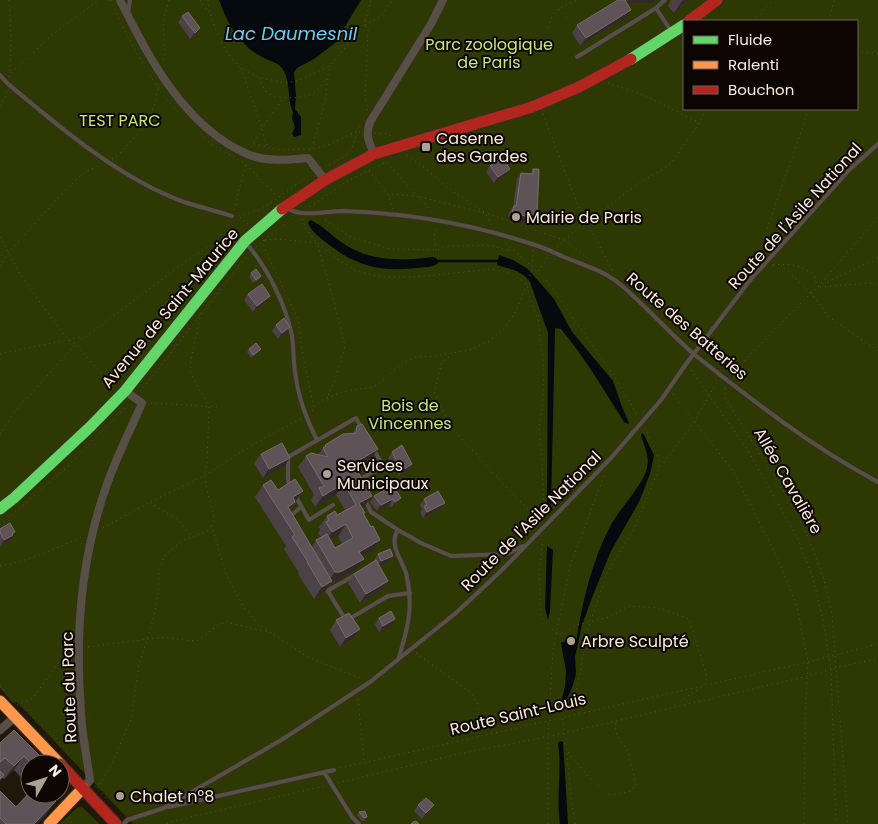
<svg xmlns="http://www.w3.org/2000/svg" width="878" height="824" font-family="Poppins,sans-serif">
	<rect width="100%" height="100%" fill="#21170b"/>
	<path fill="#2d3802" fill-rule="evenodd" d="M0,0h878v824h-745l-116,-122 -4,1 -13,-15zM684,21h173v88h-173z
		M78,807h4l18,17h-41z"/>
	<path fill="#040a0e" d="M219,0h142l-26,43 -21,16 -17,9 -3,4 2,24 -1,13 6,8v18l-7,2 -2,-3 3,-7 -3,-9 1,-6c-6,-12 -2,-32 -11,-44 -5,-6 -13,-7 -20,-11 -22,-11 -35,-34 -43,-57z
		M310,220c11,4 21,15 31,22 28,20 60,19 92,15l4,2 1,4c-5,5 -15,4 -22,5 -36,4 -61,-2 -89,-25 -7,-5 -16,-12 -19,-20z
		M499,255l14,5 15,9 26,30 18,33 41,49 8,23 8,19 -1,1 -4,-2c-20,-32 -39,-64 -63,-93l-5,-1 -1,1 -4,177 2,4 -4,3 -2,-8 1,-172 -18,-51c-9,-12 -20,-13 -33,-17z
		M643,433l11,22 -4,19 -11,28 -28,49 -18,44 -11,30 -7,32 1,17 -4,14 -9,19 -3,-1 5,-19 1,-16 -5,-28v-1l15,1c6,-41 16,-83 36,-120 10,-17 31,-38 35,-55 3,-12 -3,-21 -6,-33z
		M547,546l6,4 -3,61 -2,9 -3,-12z
		M560,741l3,1 5,82h-8c-4,-27 2,-54 -2,-81z"/>
	<g fill="none" stroke-linecap="round" stroke-linejoin="round">
		<path stroke="#040a0e" stroke-width="2.5" d="M436,261h64"/>
		<g stroke="#3a322a" stroke-width="5.5">
			<path id="lane" d="M656,8l15,23
				M128,13l2,-13
				M577,57l79,-49 9,-8
				M0,75l7,8c51,43 113,96 177,119 16,5 32,9 48,14
				M288,208c10,10 41,3 55,3 64,2 128,13 189,33 11,3 21,8 32,13 19,8 41,14 57,28 26,22 48,48 74,70 58,46 117,92 183,127
				M246,243c21,24 40,62 46,93 2,14 1,28 4,42 3,23 11,42 21,62
				M359,480l24,-14 -9,-16
				M291,486l-3,-5v-24l68,-39 6,11
				M295,495l14,25 24,-15
				M365,500l6,12 27,18 23,13 30,13 56,-2 16,-8
				M289,517l12,-10
				M324,585l21,34
				M327,591l30,-17
				M349,619l39,-23 22,-3
				M398,660c10,-31 16,-55 8,-87 -4,-13 -18,-29 -8,-43
				M324,772l28,45 7,7
				M169,807l165,-37
				M124,824l3,-4 37,-12 119,-69 87,-57 87,-70 45,-42 109,-112 50,-58 25,-36 65,-85 99,-110 28,-25"/>
		</g>
		<g stroke="#3a322a" stroke-width="9">
			<path id="street" d="M120,0c29,58 64,126 127,154 18,8 42,6 61,4l17,22
				M374,154c-5,-12 -9,-19 -4,-32l61,-98 12,-24
				M0,730l15,-13
				M83,788l7,-8c-3,-22 -8,-45 -9,-68 -6,-75 0,-154 25,-225 10,-29 24,-56 36,-84l-17,-12"/>
		</g>
		<g stroke="#3a322a" stroke-width="13">
			<path id="fast" d="M631,59l53,-34
				M0,509l14,-11 76,-71 35,-36 120,-150 37,-32"/>
		</g>
		<g stroke="#3a322a" stroke-width="13">
			<path id="slow" d="M0,701l60,63
				M49,824l34,-36"/>
		</g>
		<g stroke="#3a322a" stroke-width="13">
			<path id="jam" d="M689,21l28,-21
				M282,209l43,-29 49,-26 158,-47 47,-20 52,-28
				M60,764l56,60"/>
		</g>
		<path stroke="#524b42" stroke-width="1" stroke-dasharray="1 4" stroke-linecap="butt" d="M9,0l2,35 -1,39
			M110,0c19,39 38,80 68,112
			M200,0l11,16
			M208,0l3,17 11,27 10,15 9,9 17,9 26,6 13,-2 33,-15 34,-41 7,-25
			M559,9l9,11
			M753,21l20,-21
			M829,21l5,-21
			M365,25l15,-8 13,-17
			M365,26l3,4 -3,68 3,10 -3,5
			M548,28c6,-21 12,-20 30,-28
			M857,51l21,3
			M163,60l2,-7 -2,-32 6,-21
			M241,68l21,60 2,11 4,9 15,2 22,-1
			M9,77l1,-3 43,-40 46,-34
			M259,78c2,5 5,13 11,16 10,6 32,4 42,0 6,-3 10,-9 14,-14
			M608,83l38,13 52,26
			M0,106l6,-10v-6
			M543,114l34,89 35,67
			M360,132h-4l5,-9
			M375,133l14,1 2,4
			M201,134l10,10 32,18 35,35
			M254,144l13,3
			M251,147l11,-19 21,-30
			M312,148l14,-51 1,-18 3,-12
			M309,150l19,-5 28,-13c-2,22 -13,26 -31,35
			M407,155l22,16 16,15 40,27 7,13
			M112,159l6,-4 29,-31 8,-21 3,-19
			M369,171l18,22
			M420,197l65,16 79,27 26,20
			M310,207l37,-26 39,-19 47,51
			M393,209l-5,-15 28,2
			M234,210l12,-47
			M239,216l21,-6 50,-35
			M240,217l8,7
			M302,219l4,10 11,14 19,15 20,13 27,6h31l80,-8 18,5 15,10 2,12 9,23 6,51 -2,40 -3,17 3,32 2,58
			M325,220l26,17 39,12 46,1 14,-4 36,-1 26,6
			M0,237l19,35 14,21 35,47 8,4 37,43
			M263,240l1,7 34,72 5,38 11,50
			M265,240l13,-1 39,4 15,51 13,52 -8,28 -10,24
			M506,243l40,37 63,88 29,48
			M256,247l38,-30
			M557,247l25,-23 5,-1 48,-37 28,-17 9,-7 24,-34 10,-19
			M436,250l-2,-15 3,-9
			M773,265c15,-2 29,0 41,10l3,11
			M781,265l30,28 18,24 49,34
			M0,266l9,-14 47,-52 23,-23 8,-6 13,-6
			M754,266l48,-137 6,-20
			M538,271l10,-14
			M818,287l60,-70
			M820,287l50,-4 8,1
			M201,313l-10,46 -1,13 19,34 -2,57 -3,13 10,43 -2,7 13,46 18,34 15,18 48,32 56,23
			M0,354l82,-17
			M453,354l-11,8 -8,30 16,34 57,62 33,33
			M691,370l56,79 51,90 15,39 10,42 8,49 5,155
			M730,375l87,-88 61,-29
			M725,388v10l69,110 16,34 13,34 9,38 16,210
			M140,392l107,-136
			M673,394l60,77 43,84 21,51 11,56 -3,57 -1,105
			M151,403l69,4
			M312,411l9,-10 20,-9 33,-5 30,-25 13,-5 17,-1 36,-6 18,-8 17,-14 11,-17 16,-40 1,-21
			M645,428l14,31v9
			M0,434l16,-24 60,-66 102,-77 39,-26 12,-18
			M150,503l27,16 14,17
			M0,525l66,-57 63,-64
			M103,528l47,-26 54,-26 53,-34 44,-23
			M543,539l-4,31 2,47 15,16 8,1 12,-9 34,-8 18,-11 31,2 30,11 18,58 -4,9 -30,20
			M0,566c30,-5 56,-18 84,-30
			M88,647l76,-10 26,4 9,-1 19,-15 9,-3 27,7 12,2
			M416,653l55,40 7,11 2,32
			M0,686l6,7
			M358,699l6,63
			M21,703l39,39 9,12 -2,2
			M17,705l16,-7 34,-47 2,-1
			M568,752l19,23 22,20 20,-3 7,-7 -8,-33 -13,-21 1,-9
			M340,768l468,-106 70,-18
			M338,783l116,-28 111,-22 243,-57 29,-9 41,-8
			M95,786l13,14
			M97,788l14,-22 20,-47 8,-54 15,-48 4,-23 1,-22 5,-16 18,-15 25,-10 4,-5
			M70,817l2,7
			M167,824l7,-3 150,-35
			M548,824v-88l5,-86 17,-84 35,-93
			M575,824c-6,-36 -7,-71 -13,-107l12,-16 6,-28 7,-41 20,-59 28,-46 24,-58 35,-47 23,-40"/>
		<use href="#lane" stroke="#584f47" stroke-width="4"/>
		<use href="#street" stroke="#584f47" stroke-width="8"/>
		<use href="#fast" stroke="#63d668" stroke-width="11"/>
		<use href="#slow" stroke="#ff974d" stroke-width="11"/>
		<use href="#jam" stroke="#b3261e" stroke-width="11"/>
	</g>
	<path fill="#4c4146" fill-rule="evenodd" d="M627,0h29l-3,4 -26,-1 -2,15 -45,28 -8,-13 5,-8 50,-22z
		M671,0h18l-15,13 -6,-7z
		M182,16l14,18 -6,5 -12,-17z
		M490,166l20,3 -4,6 -12,8 -8,-11z
		M533,169l4,48 -5,6h-8l-16,-5 1,-6 4,-5 4,-28 4,-6 9,1z
		M251,273l10,3 -2,3 -6,4 -4,-7z
		M248,294l18,8 -13,10 -9,-12z
		M276,325l14,2 -4,6 -8,6 -6,-8z
		M249,349h12l-2,3 -8,6 -4,-6z
		M357,426l13,35 -14,8 8,38 -2,1 3,5 -1,1 8,37 -10,6 -6,13 -25,13 -7,10 -10,6 -16,-25 1,-1 -15,-24 2,-3 -31,-49 8,-12 15,5 25,1 -13,19 22,37 4,-7 5,-3 -3,-4 2,-3 -1,-3 8,-11 10,-1 8,-5 -9,-15 -21,12 -4,-7 3,-5 -16,-28 8,-11 12,-1 7,-10 27,-11zM338,536l4,8 -7,4 -5,-8z
		M392,452l20,12 -4,6 -9,6 -2,-4 -1,1 -8,-15z
		M261,454l23,13 -21,11 -9,-15z
		M374,496l27,2 -5,6 -5,4 -2,-3 -12,6 -7,-9z
		M424,499l21,4 -5,6 -17,9 -3,-6 2,-3 -2,-4z
		M0,529l15,3 -6,9 -9,5z
		M378,554l15,2 -4,6 -10,4 9,15 -6,9 -22,13 -12,-20 6,-9 20,-13v-1z
		M379,618l12,7 -12,7 -4,-8z
		M336,620l24,9 -6,9 -14,9 -10,-17z
		M0,743l48,21h-18v22l-16,-16 -10,9 -2,-1 -2,3z
		M0,791l16,16 30,8 -9,9h-37z
		M418,805l12,6 -8,8 -8,-8z
		M359,812l6,8 -3,1 -5,-6z"/>
	<path fill="#332828" d="M628,0h28l-3,4 -26,-1z
		M684,0h5l-15,13 8,-12z
		M631,10l-6,8 -45,28 6,-8z
		M200,28l-4,6 -6,5 5,-6z
		M510,169l-4,6 -12,8 4,-6z
		M512,212l25,5 -5,6h-8l-16,-5z
		M270,296l-4,6 -13,10 4,-6z
		M290,327l-4,6 -8,6 4,-6z
		M378,449l-8,12 -13,7 -5,8 6,-15z
		M290,458l-6,9 -21,11 6,-9z
		M412,464l-4,6 -9,6 4,-6z
		M344,483l-8,12 -21,12 8,-11z
		M303,491l-16,22 -3,-4 9,-12z
		M372,496l-8,11 -13,7 8,-11z
		M401,498l-5,6 -5,4 4,-6z
		M393,499l-4,6 -12,6 4,-6z
		M445,503l-5,6 -17,9 4,-6z
		M346,524l-8,12 -14,7 8,-11z
		M15,532l-6,9 -9,5 4,-6z
		M380,540l-8,11 -21,12 8,-11z
		M393,556l-4,6 -13,5 5,-6z
		M364,559l-8,11 -25,13 -7,10 -10,6 8,-12 5,-4 8,-11z
		M388,581l-6,9 -22,13 6,-9z
		M395,619l-4,6 -12,7 4,-6z
		M360,629l-6,9 -14,9 6,-9z
		M24,756l-10,14 -10,9 10,-13z
		M56,801l-10,14 -9,9h-3z
		M434,805l-4,6 -8,8 4,-6z"/>
	<path fill="#5f5357" stroke="#776c6c" d="M618,0h7l6,10 -45,28 -9,-13z
		M188,12l12,16 -5,5 -13,-17z
		M502,157l8,12 -12,8 -8,-11z
		M533,169h6l-2,48h-9l-16,-5 2,-6h2l5,-33 12,1z
		M256,269l5,7 -5,4 -5,-7z
		M262,284l8,12 -13,10 -9,-12z
		M284,318l6,9 -8,6 -6,-8z
		M256,343l5,6 -8,6 -4,-6z
		M362,424l16,25 -20,12 2,3 -5,3 17,29 -13,7 6,10h-2l8,14 2,-1 7,14 -21,12 5,7 -24,13h-5l-19,-32 11,-6 8,14 18,-10 -7,-14 -14,8 -6,-10 3,-2 -2,-4 8,-5 2,4 19,-10 -12,-22 -21,13 -4,-8 5,-2 -18,-30 5,-3 17,4 -5,-9 3,-2 -1,-1 18,-11 13,-1 1,-7z
		M282,443l8,15 -21,11 -8,-15z
		M402,445l10,19 -9,6 -2,-4 -1,1 -8,-15z
		M295,479l8,12 -10,6 2,5 -7,5 44,74 -10,6 -15,-25h1l-16,-25 3,-2 -32,-50 8,-5 7,10z
		M393,485l8,13 -6,4 -2,-3 -12,6 -7,-9z
		M438,491l7,12 -18,9 -3,-6 3,-1 -3,-6z
		M10,523l5,9 -3,2 1,1 -9,5 -4,-7v-4z
		M390,549l3,7 -12,5 -3,-7z
		M376,560l12,21 -22,13 -12,-20z
		M391,611l4,8 -12,7 -4,-8z
		M349,613l11,16 -14,9 -10,-18z
		M14,730l34,34h-16l-8,-8 -10,10 -9,-8 -5,4v-19z
		M0,771l4,4 -4,4z
		M0,791l16,16 14,-15v2h19l7,7 -22,23h-28l-6,-6z
		M426,798l8,7 -8,8 -8,-8z
		M365,811l2,6 -3,1 -5,-6z
		M416,821l3,3h-8l2,-2z"/>
	<g fill="#aea295" stroke="#0c0501" stroke-width="2">
		<rect x="421" y="142" width="10" height="10" rx="2.5"/>
		<circle cx="516" cy="217" r="5"/>
		<circle cx="327" cy="474" r="5"/>
		<circle cx="571" cy="641" r="5"/>
		<circle cx="120" cy="796" r="5"/>
	</g>
	<g text-anchor="middle" dominant-baseline="central" stroke-width="4" stroke-linejoin="round" paint-order="stroke">
		<g font-size="16" fill="#c5e877" stroke="#0c0501">
			<text x="489" y="44">Parc zoologique<tspan x="489" dy="18">de Paris</tspan></text>
			<text x="120" y="120">TEST PARC</text>
			<text x="410" y="405">Bois de<tspan x="410" dy="18">Vincennes</tspan></text>
		</g>
		<g font-size="16" fill="#faeddf" stroke="#0c0501" text-anchor="start">
			<text x="436" y="138">Caserne<tspan x="436" dy="18">des Gardes</tspan></text>
			<text x="526" y="217">Mairie de Paris</text>
			<text x="337" y="465">Services<tspan x="337" dy="18">Municipaux</tspan></text>
			<text x="581" y="641">Arbre Sculpté</text>
			<text x="130" y="796">Chalet n°8</text>
		</g>
		<g font-size="16" fill="#faeddf" stroke="#0c0501">
			<text transform="translate(795 216) rotate(-48)">Route de l'Asile National</text>
			<text transform="translate(170 308) rotate(-50)">Avenue de Saint-Maurice</text>
			<text transform="translate(687 326) rotate(41)">Route des Batteries</text>
			<text transform="translate(788 481) rotate(60)">Allée Cavalière</text>
			<text transform="translate(531 521) rotate(-45)">Route de l'Asile National</text>
			<text transform="translate(69 687) rotate(-92)">Route du Parc</text>
			<text transform="translate(518 714) rotate(-13)">Route Saint-Louis</text>
		</g>
		<g font-size="18" font-style="italic" fill="#65d0fd" stroke="#0c0501">
			<text x="291" y="33">Lac Daumesnil</text>
		</g>
	</g>
	<rect x="683" y="20" width="175" height="90" fill="#0c0501" stroke="#6b625a"/>
	<rect x="693" y="36" width="25" height="8" fill="#63d668" stroke="#6b625a"/>
	<text x="728" y="45" font-size="15" fill="#faeddf">Fluide</text>
	<rect x="693" y="61" width="25" height="8" fill="#ff974d" stroke="#6b625a"/>
	<text x="728" y="70" font-size="15" fill="#faeddf">Ralenti</text>
	<rect x="693" y="86" width="25" height="8" fill="#b3261e" stroke="#6b625a"/>
	<text x="728" y="95" font-size="15" fill="#faeddf">Bouchon</text>
	<g transform="translate(45 779) rotate(51)"><circle r="24" fill="#0c0501" stroke="#6b625a"/>
	<path d="M0-4L9 19L0 12L-9 19Z" fill="#aea295"/>
	<text y="-8" font-size="14" font-weight="bold" text-anchor="middle" fill="#faeddf">N</text>
	</g>
</svg>
